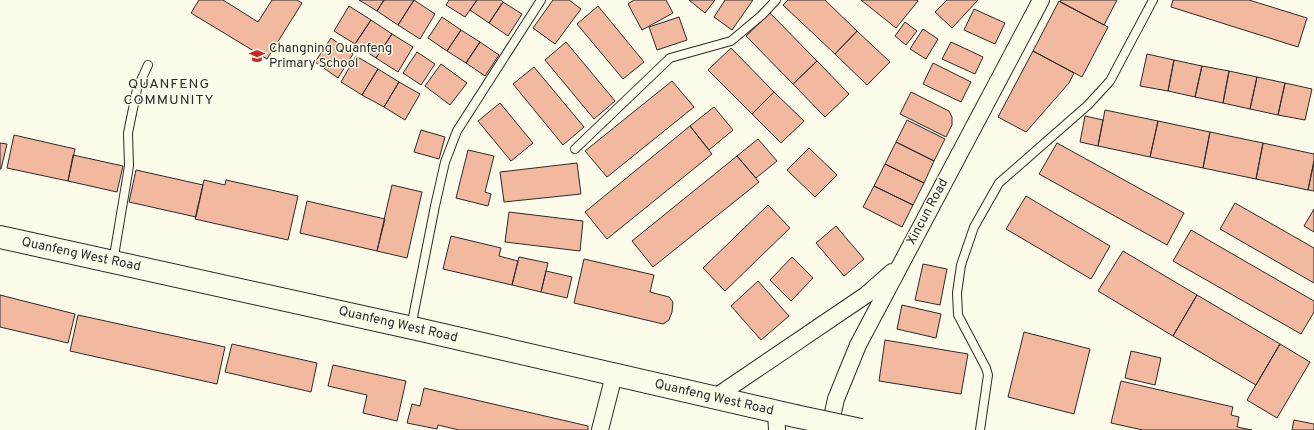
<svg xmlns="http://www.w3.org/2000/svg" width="1314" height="430" font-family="Overpass,sans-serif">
	<rect width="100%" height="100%" fill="#fdfbea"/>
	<path fill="#f2b8a0" stroke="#2b2b2b" d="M199,0h24l35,22 14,-22h25l5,3 -35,56 -76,-46z
		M359,0h25l-7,11z
		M384,0h30l-16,25 -21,-14z
		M414,0l21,14 -15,25 -22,-14z
		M449,0h28l-12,17 -19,-12z
		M477,0h24l2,2 -14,21 -19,-13z
		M553,0h16l12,9 -26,35 -22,-16z
		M634,0h32l7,13 -31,17 -14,-26z
		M689,0h26l-10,13z
		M725,0h28l-21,30 -18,-13z
		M788,0h37l32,31 -22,23 -52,-49z
		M861,0h55l2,1 -22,27z
		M947,0h31l-26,28 -17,-16z
		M1061,0h56l-13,25 -44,-23z
		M1173,0h76l58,18 -9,29 -127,-40z
		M1059,1l49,26 -26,50 -49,-26z
		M503,2l19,12 -14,22 -19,-13z
		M349,6l22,14 -16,24 -21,-13z
		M598,6l46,56 -21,17 -46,-55z
		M974,9l31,14 -10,21 -31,-14z
		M770,13l47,48 -24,23 -47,-48z
		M442,17l19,13 -14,21 -19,-13z
		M679,17l8,23 -30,10 -8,-23z
		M371,20l21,14 -16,24 -21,-14z
		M905,22l12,9 -11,14 -11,-9z
		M923,29l15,10 -12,20 -16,-10z
		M461,30l19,12 -14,21 -19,-12z
		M857,31l33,31 -23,23 -32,-31z
		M392,34l21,13 -15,25 -22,-14z
		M331,38l22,16 -15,24 -23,-16z
		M480,42l19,13 -14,21 -19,-13z
		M566,42l49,59 -21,18 -49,-59z
		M951,42l32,15 -8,17 -33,-15z
		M731,48l43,44 -22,22 -44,-44z
		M1033,51l41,22 -5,10 -43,49 -28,-15z
		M417,52l18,12 -14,21 -18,-12z
		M1147,54l27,6 -6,31 -28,-5z
		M356,56l22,13 -16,26 -21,-13z
		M1174,60l28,6 -7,31 -27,-6z
		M817,61l32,33 -24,23 -32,-33z
		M933,63l38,19 -10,20 -38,-18z
		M441,64l26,19 -17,22 -25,-19z
		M1202,66l27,5 -6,32 -28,-6z
		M534,67l50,60 -21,18 -50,-61z
		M378,69l21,13 -15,25 -22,-12z
		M1229,71l28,6 -7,32 -27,-6z
		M1257,77l28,6 -7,32 -28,-6z
		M672,81l22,26 -87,70 -22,-26z
		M399,82l21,12 -15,26 -21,-13z
		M1285,83l27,6 -7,31 -27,-5z
		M774,92l30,29 -23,22 -29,-29z
		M911,92l38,19 3,6v8l-6,12 -46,-23z
		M500,103l33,40 -22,18 -33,-40z
		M714,107l19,23 -24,20 -19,-24z
		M1105,110l53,11 -8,36 -52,-11z
		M1085,116l18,4 -5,26 -18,-4z
		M907,120l38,19 -11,22 -38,-19z
		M1158,121l52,11 -7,36 -53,-11z
		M690,126l22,28 -105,85 -22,-27z
		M421,130l24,7 -6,22 -25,-7z
		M1210,132l53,11 -7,36 -53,-11z
		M14,135l61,14 -7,32 -61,-13z
		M758,139l19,22 -21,17 -19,-22z
		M896,142l38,19 -10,22 -39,-19z
		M0,143l7,1 -6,25h-1z
		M1057,143l127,70 -17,32 -128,-71z
		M1263,143l51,11v7l-6,29 -52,-11z
		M809,148l28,27 -22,22 -28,-27z
		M468,150l26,6 -9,36 6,2 -3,12 -32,-8z
		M73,155l50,11 -6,26 -49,-11z
		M737,156l22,26 -106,85 -21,-26z
		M1314,161v30l-6,-1z
		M577,163l4,31 -77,8 -4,-30z
		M885,164l39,19 -11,22 -39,-19z
		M136,170l67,15 -7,32 -67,-15z
		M204,180l21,5 1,-5 72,16 -10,44 -93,-21z
		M392,185l30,7 -15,66 -30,-7z
		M874,186l39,19 -11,22 -39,-20z
		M1026,196l84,50 -19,33 -85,-50z
		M307,201l78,18 -8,32 -77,-18z
		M1235,203l79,45v35l-94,-54z
		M768,205l22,23 -65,63 -22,-23z
		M1314,209v23l-10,-6z
		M509,212l74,9 -3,30 -75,-9z
		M836,226l28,33 -20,17 -28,-33z
		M1191,230l123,71v11l-13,22 -128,-73z
		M451,236l50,12 -2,8 19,5 -6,24 -69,-16z
		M1123,251l74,44 -24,41 -75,-45z
		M519,257l29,6 -7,29 -29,-7z
		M792,257l21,21 -22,23 -21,-21z
		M584,259l70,16 -4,17 19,5 4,5 -1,10 -3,8 -6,4 -89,-21z
		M923,264l24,5 -7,36 -25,-5z
		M546,271l26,6 -5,21 -26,-6z
		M758,281l31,35 -28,24 -30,-34z
		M0,295l75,19 -7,29 -68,-16z
		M1197,295l83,49 -24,41 -83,-49z
		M902,305l39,9 -5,24 -39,-9z
		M78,315l147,32 -8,37 -147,-33z
		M1024,332l66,17 -16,65 -66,-17z
		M885,340l83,14 -7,40 -82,-13z
		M232,344l85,19 -6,29 -86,-20z
		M1280,344l30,18 -33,56 -30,-18z
		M1131,351l30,7 -6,27 -30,-7z
		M333,365l73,16 -9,40 -34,-8 4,-18 -39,-9z
		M1121,381l112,26 -2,8 8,2 -2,10 15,3h-109l-32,-7z
		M424,388l164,38v4h-129l-21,-5 -1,4 -30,-6 5,-19 8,2z
		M1294,420l20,4v6h-22z"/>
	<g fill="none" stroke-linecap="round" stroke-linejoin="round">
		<g stroke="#2b2b2b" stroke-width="10">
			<path id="service" d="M575,149l95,-91 61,-17 31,-26 14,-15
				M113,262l16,-96 -1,-33 9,-44 11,-24
				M411,327l24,-121 10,-44 12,-31 84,-131
				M980,430l8,-55 -2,-7 -28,-53 -1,-22 4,-28 13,-38 25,-44 89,-78 22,-24 43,-81"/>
		</g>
		<g stroke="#2b2b2b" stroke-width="18">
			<path id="minor" d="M714,398l152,-103 26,-23
				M776,412l1,18
				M600,430l14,-55
				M829,430l7,-31 22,-54 183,-345"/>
		</g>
		<g stroke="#2b2b2b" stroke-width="24">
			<path id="trunk" d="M0,237l417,92 378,87"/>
		</g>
		<use href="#service" stroke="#fdfbea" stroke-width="8"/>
		<use href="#minor" stroke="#fdfbea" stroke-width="16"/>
		<use href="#trunk" stroke="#fdfbea" stroke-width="22"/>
		<g stroke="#2b2b2b" stroke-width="24" stroke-linecap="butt">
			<path id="trunk-bridge" d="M795,416l66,14"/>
		</g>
		<use href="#trunk-bridge" stroke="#fdfbea" stroke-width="22"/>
	</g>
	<defs>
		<g id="school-bare" transform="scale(1.2)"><path d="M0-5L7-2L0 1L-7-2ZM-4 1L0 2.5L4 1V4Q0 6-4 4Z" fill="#c62828" stroke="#fdfbea" stroke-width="2.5" paint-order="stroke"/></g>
	</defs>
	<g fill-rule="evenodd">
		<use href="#school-bare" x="257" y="56"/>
	</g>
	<g text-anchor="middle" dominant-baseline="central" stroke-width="3" stroke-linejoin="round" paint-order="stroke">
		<g font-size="13" fill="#2b2b2b" stroke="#fdfbea" text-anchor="start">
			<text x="269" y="49">Changning Quanfeng<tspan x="269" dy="15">Primary School</tspan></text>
		</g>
		<g font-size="13" fill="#2b2b2b" stroke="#fdfbea">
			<text transform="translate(928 212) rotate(-62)">Xincun Road</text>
			<text transform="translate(81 255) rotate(12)">Quanfeng West Road</text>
			<text transform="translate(398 325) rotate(13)">Quanfeng West Road</text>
			<text transform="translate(714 398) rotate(13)">Quanfeng West Road</text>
		</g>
		<g font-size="14" letter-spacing="1" fill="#2b2b2b" stroke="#fdfbea">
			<text x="169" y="84">QUANFENG<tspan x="169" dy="16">COMMUNITY</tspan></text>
		</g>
	</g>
</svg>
